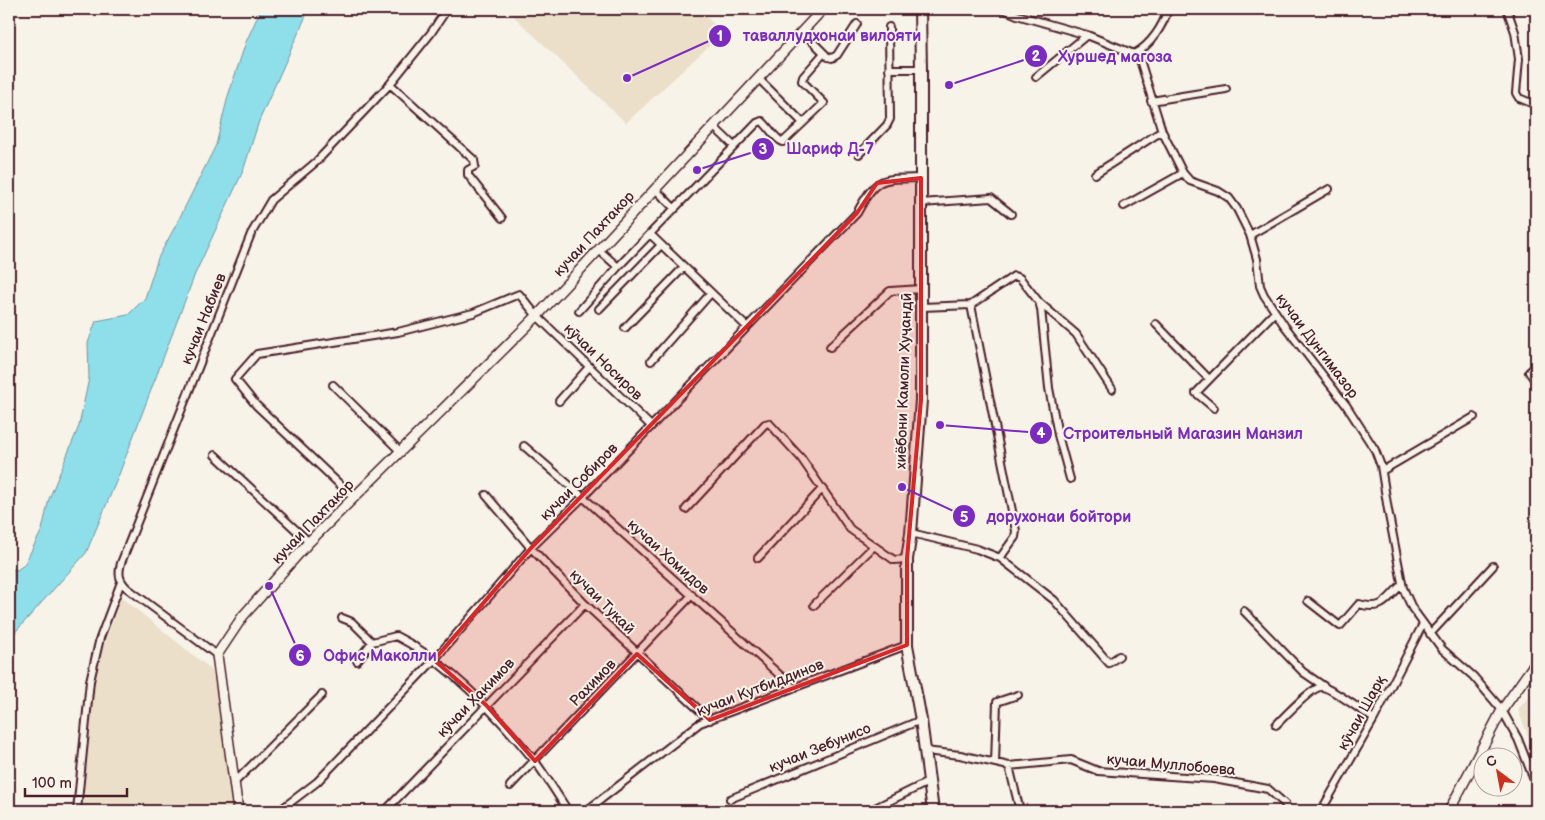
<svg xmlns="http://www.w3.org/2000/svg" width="1545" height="820" font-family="'Balsamiq Sans',sans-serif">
	<rect width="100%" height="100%" fill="#f7f3e8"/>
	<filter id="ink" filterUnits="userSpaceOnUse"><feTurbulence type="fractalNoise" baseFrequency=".02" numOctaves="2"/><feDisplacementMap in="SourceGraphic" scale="10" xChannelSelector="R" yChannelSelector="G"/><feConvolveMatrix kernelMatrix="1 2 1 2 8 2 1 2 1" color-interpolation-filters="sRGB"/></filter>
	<g filter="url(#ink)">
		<path fill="#ebdfca" d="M506,9h192l25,24 -97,90z
			M121,597l92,74 13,90 11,50h-154l6,-83 7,-60z
			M1536,687v69l-18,-46z"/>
		<path fill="#8fdfeb" stroke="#73929e" d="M261,9h48l-50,112 -16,50 -48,103 -77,203 -32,76 -77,86v-71l8,2 7,-5 18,-35 7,-31 30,-73 10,-48 -1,-35 8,-22 32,-6 17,-17 13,-40 19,-35 39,-78 12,-49 18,-54z"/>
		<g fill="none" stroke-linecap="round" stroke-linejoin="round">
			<g stroke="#4a1f2b" stroke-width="10">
				<path id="minor" d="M1003,9l14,6 70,20 47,19 6,6 22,71 21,42 7,8 28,10 11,7 8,11 13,26 7,24 3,27 4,9 20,30 62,80 29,45 6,16 7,44 15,78 9,20 30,41 31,27 29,34 16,29 18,46
					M1507,9l8,23 4,27 -3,34 3,5 17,7
					M802,31l26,26 4,1 5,-3 20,-31
					M1134,54c17,-9 29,-28 34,-45
					M889,69h32
					M1036,77l51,-42
					M758,78l45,45
					M390,84l84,76 1,6 -7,4v5l34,43
					M1151,101l75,-12
					M713,126l21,20
					M859,154l28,-29 3,-6 -1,-92
					M1095,174l67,-43
					M655,189l20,20
					M921,203l70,-5 20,16
					M1124,206l59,-33
					M650,234l97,93
					M1250,235l79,-46
					M599,250l19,17
					M1040,303l36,31 36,55
					M971,305l43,-29 6,2 19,24 2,7 8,79 9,47 12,44
					M922,307l49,-2 45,226 -1,6 -15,21
					M599,309l62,-64
					M579,311l39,-44 139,-144 5,-2c7,6 13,18 21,21l41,-39 -22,-22 1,-4 21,-24
					M1156,324l53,55
					M625,328l59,-61
					M830,347l60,-56 32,-2
					M651,361l60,-68
					M1536,366l-7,6 7,10
					M333,385l68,67
					M559,401l30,-34
					M1214,408l-18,-15 79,-81
					M524,446l59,51 211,191
					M215,455l94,87
					M1382,471l92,-54
					M486,495l45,53 54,56 125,116
					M354,498l-98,-93 -21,-26 22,-25 141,-22 75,-19 46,-19 18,22 114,110
					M686,509l79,-85 4,-1 32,35 49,71 44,31 13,-1
					M911,533l66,16 23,9 54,42 55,63 10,-7
					M758,558l63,-68
					M1308,601l32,25 19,-22c24,7 27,-4 43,-20
					M814,605l59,-58
					M1244,611l59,61 22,15
					M342,618l10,4 20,20
					M1430,634l63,-68
					M217,655l-90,-67c-8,-8 -9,-14 -6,-25l130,-329 20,-34 45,-38 74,-78 41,-51 16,-24
					M357,661l15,-19 24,-6c50,25 102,80 138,124 12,16 23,34 34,51
					M1276,725c7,-7 36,-38 45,-38 8,-1 44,26 53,32
					M925,751l35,4 49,11 62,-6 27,11 116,8 54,10 17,15 3,7
					M995,763l2,-61 21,-7
					M1009,766l11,45
					M234,783l88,-88
					M510,786l182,-191
					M730,799l191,-79
					M77,811l13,-130 10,-43 21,-56
					M279,811l38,-29 117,-122 97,-112 52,-51 274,-284c20,-37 23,-34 64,-35
					M385,811l200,-207
					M586,811l114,-88 207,-78
					M869,811l59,-29
					M1321,811l53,-92 49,-95"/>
			</g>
			<g stroke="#4a1f2b" stroke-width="12">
				<path id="secondary" d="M238,811l-21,-156 26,-39 66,-74 228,-226 286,-307
					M1449,811l53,-101 34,-48"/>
			</g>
			<g stroke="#4a1f2b" stroke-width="14">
				<path id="primary" d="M920,9l1,60v331l-10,133 -4,26v86l14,75 12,91"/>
			</g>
			<use href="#minor" stroke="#f7f3e8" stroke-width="6"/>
			<use href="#secondary" stroke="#f7f3e8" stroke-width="9"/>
			<use href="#primary" stroke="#f7f3e8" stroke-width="10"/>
		</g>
	</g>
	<path fill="#d62828" fill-opacity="0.2" stroke="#d62828" stroke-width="4" stroke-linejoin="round" d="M921,178v222l-14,159v86l-197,75 -73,-66 -102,107 -49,-56 -52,-45 97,-112 326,-335 20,-30z"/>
	<g text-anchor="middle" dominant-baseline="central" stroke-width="4" stroke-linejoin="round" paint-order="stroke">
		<g font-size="15" fill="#4a1f2b" stroke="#f7f3e8">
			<text transform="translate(594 234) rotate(-47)">кучаи Пахтакор</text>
			<text transform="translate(204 319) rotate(-68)">кучаи Набиев</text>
			<text transform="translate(1317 346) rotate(53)">кучаи Дунгимазор</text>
			<text transform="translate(603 362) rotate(44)">кӯчаи Носиров</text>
			<text transform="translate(904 381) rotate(-88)">хиёбони Камоли Хуҷандӣ</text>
			<text transform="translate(579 482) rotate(-45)">кучаи Собиров</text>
			<text transform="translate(313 522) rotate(-46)">кучаи Пахтакор</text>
			<text transform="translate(668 557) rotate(42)">кучаи Хомидов</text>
			<text transform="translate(602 602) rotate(45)">кучаи Тукай</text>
			<text transform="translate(593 683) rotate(-46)">Рахимов</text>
			<text transform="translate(760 688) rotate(-21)">кучаи Кутбиддинов</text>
			<text transform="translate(476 698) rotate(-46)">кӯчаи Хакимов</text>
			<text transform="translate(1362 713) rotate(-61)">кӯчаи Шарқ</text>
			<text transform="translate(820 748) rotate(-22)">кучаи Зебунисо</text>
			<text transform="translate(1171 765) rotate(5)">кучаи Муллобоева</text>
		</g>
	</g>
	<path fill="none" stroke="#7b2cbf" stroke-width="2" d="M627 78L720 36M949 85L1036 56M697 170L763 149M940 425L1041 433M902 487L964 516M269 586L300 655"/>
	<g fill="#7b2cbf" stroke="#f7f3e8" stroke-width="2">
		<circle cx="627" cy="78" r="5"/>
		<circle cx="949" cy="85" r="5"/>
		<circle cx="697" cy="170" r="5"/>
		<circle cx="940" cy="425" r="5"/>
		<circle cx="902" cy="487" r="5"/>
		<circle cx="269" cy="586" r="5"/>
		<circle cx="720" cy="36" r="12"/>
		<circle cx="1036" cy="56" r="12"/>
		<circle cx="763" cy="149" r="12"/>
		<circle cx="1041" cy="433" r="12"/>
		<circle cx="964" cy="516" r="12"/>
		<circle cx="300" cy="655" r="12"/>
	</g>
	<g font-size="15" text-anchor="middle" font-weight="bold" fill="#fff">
		<text x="720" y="41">1</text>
		<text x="1036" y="61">2</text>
		<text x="763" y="154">3</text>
		<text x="1041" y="438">4</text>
		<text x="964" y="522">5</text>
		<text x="300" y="661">6</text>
	</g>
	<g font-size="16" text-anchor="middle" font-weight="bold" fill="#7b2cbf" stroke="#f7f3e8" stroke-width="4" stroke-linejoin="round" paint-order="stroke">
		<text x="832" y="41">таваллудхонаи вилояти</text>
		<text x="1115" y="62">Хуршед магоза</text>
		<text x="830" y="154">Шариф Д-7</text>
		<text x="1183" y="439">Строительный Магазин Манзил</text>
		<text x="1059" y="522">дорухонаи бойтори</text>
		<text x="380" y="661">Офис Маколли</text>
	</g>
	<rect width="1545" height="820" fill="none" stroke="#f7f3e8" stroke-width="30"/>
	<rect x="15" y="15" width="1515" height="790" fill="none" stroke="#4a1f2b" stroke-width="2" filter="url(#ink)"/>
	<g transform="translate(1498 772) rotate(328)"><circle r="24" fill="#f7f3e8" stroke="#b29e9c"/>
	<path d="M0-4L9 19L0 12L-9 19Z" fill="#c8321e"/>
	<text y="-8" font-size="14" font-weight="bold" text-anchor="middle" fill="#4a1f2b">С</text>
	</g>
	<path d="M25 788v8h102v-8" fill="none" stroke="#4a1f2b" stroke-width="2.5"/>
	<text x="32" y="788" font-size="15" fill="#4a1f2b" stroke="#f7f3e8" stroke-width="4" paint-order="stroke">100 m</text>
</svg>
